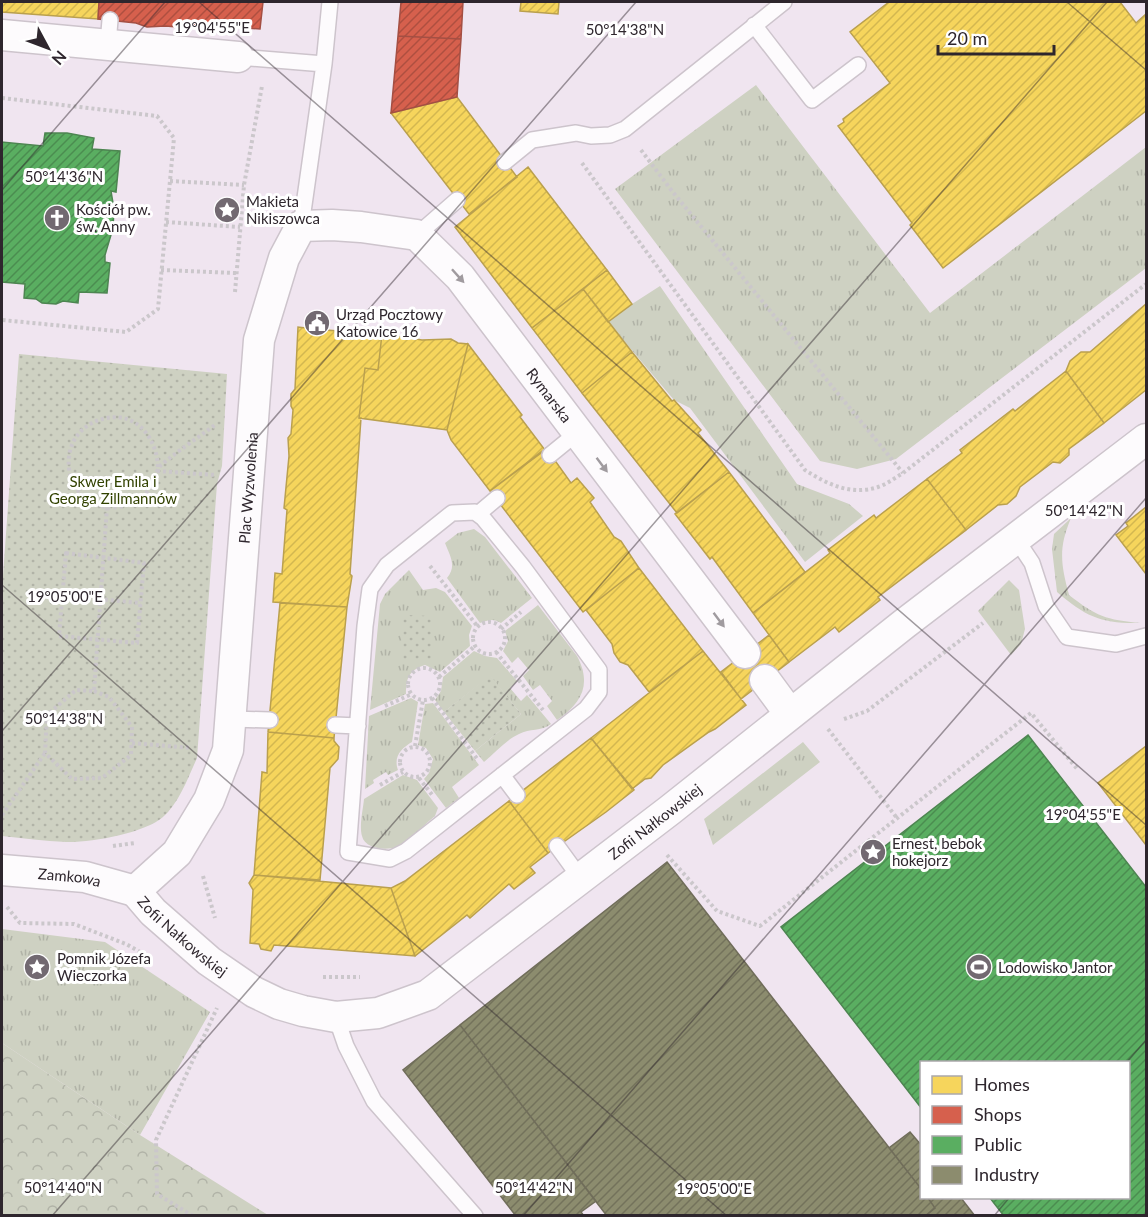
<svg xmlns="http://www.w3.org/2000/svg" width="1148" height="1217" font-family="Lato,sans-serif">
	<defs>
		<pattern id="grass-tufts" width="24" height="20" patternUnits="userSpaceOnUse" patternTransform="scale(1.5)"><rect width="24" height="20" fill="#ced1c2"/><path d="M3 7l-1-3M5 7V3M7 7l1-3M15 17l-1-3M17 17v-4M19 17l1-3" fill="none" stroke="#b1b3a7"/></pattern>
		<pattern id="forest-crowns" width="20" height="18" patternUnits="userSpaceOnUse" patternTransform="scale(1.5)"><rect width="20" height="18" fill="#ced1c2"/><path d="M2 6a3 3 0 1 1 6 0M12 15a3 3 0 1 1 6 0" fill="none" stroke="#b1b3a7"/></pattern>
		<pattern id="park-dots" width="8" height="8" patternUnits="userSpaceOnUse" patternTransform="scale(1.5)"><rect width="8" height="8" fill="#ced1c2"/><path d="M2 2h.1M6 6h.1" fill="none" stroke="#b1b3a7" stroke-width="1.8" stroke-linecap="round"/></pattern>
		<pattern id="homes-hatch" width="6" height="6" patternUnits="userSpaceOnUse" patternTransform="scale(1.5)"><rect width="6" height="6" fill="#f6d55c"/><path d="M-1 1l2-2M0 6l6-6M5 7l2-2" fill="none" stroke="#d3b750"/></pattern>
		<pattern id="shops-hatch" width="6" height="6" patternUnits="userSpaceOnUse" patternTransform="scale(1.5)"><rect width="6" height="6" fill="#d6604d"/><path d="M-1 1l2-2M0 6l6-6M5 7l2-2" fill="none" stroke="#ae4f40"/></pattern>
		<pattern id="public-hatch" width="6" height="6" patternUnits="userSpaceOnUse" patternTransform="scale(1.5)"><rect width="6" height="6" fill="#5aae61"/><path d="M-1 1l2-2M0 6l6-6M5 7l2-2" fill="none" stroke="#4b8d50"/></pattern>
		<pattern id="industry-hatch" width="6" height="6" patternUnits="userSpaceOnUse" patternTransform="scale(1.5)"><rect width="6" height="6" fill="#8c8c6e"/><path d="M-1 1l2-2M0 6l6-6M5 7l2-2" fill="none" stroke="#73725b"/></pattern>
	</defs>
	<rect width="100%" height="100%" fill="#f0e5f0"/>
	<path fill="url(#grass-tufts)" d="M756,85l174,228 216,-166v121l-250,191 -39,10 -37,-8 -205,-272z
		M660,286l137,198 52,20 14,12 -58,46 -115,-154 -16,-8 -66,-78 24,-18z
		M1071,518c-13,31 -10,46 -2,77 27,21 37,25 72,28 -39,1 -55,-6 -84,-31l-5,-43 2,-15z
		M474,529l11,8 47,61 -31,25c-8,-5 -13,-3 -21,0l-33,-45c10,-12 3,-22 -2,-35l13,-10z
		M409,570l14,20 13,-2 9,4 27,34 -3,9 1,11 -30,26 -15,-7c-16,5 -19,13 -19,29l-36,16 10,-106 5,-10z
		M1009,580l10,10 6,39 -4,15 -10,11 -33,-44z
		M538,605l39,51c15,28 5,47 -20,64l-10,-14 5,-5 -12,-16 -7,5 -10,-14 6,-6 -11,-13 -6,6 -9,-12 5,-10 -3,-10z
		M474,651l11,5 12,2 20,23 -7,7 11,13 6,-6 24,29c-10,8 -21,4 -32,10 -13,6 -24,19 -35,28l-9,-11 46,-37 -31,-38 -46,36 -9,-12 6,-9 2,-14z
		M411,698l7,4 -6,40c-10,6 -19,14 -14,28l-10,5 -2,-3 -13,8 1,3 -9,6 4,-73z
		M433,703l46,62 -27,22 7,11 -13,10 -22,-29 5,-6 4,-14 -7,-11 -8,-3 7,-41z
		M803,742l17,20 -107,83 -9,-26z
		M403,775l14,5 21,28 -3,8c-9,7 -27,26 -36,30 -10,5 -34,4 -37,-10 -3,-10 1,-26 2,-37z
		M2,929l103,13 105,70 -70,123 -138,-92z"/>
	<path fill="url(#forest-crowns)" d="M2,1043l138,92 128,80h-266z"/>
	<path fill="url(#park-dots)" d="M19,354l208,20 -5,92 -5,18 -20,274c-9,20 -18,45 -34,59 -18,16 -73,26 -97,25 -22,-1 -43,-4 -64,-6v-247z
		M403,615l30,1 -2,44 -30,-1z
		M490,675l31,39 -46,37 -31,-39z"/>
	<path fill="url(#homes-hatch)" stroke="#baa04e" stroke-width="1.5" d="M2,2h97l-1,17 -96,-7z
		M521,2h38l-1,12 -38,-3z
		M889,2h231l16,21 10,-9v97l-203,157 -33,-43 2,-2 -74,-97 6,-4 -1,-3 47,-36 -40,-51z
		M457,97l60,80 -48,37 -78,-101z
		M528,167l79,103 -75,58 -77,-101z
		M607,270l25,34 -24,18 -25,-33z
		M583,289l49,63 -50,41 -50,-65z
		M1146,304v86l-42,33 -38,-52 4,-10 11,-9h9z
		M307,323l20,1 -1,6 12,1 -1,4 7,-4 10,1 7,3v-3l21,2 -4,36 -13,-2 -6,50h2l-11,156 2,2 -5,31 -74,-5 2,-29 7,1 5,-64 -3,-2 5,-52 -1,-18 3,-4 2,-24 -2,-4v-12l4,-5 3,-62 8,1z
		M382,334h3l-1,5 7,-4 31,5 29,-1 7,4 10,1 -21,86 -88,-12 6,-50 13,2z
		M468,344l54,71 -2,2 25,33 -55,41 -39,-51 -4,-10z
		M632,352l40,49 2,-1 27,30 -3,3 31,39 -52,41 -95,-120z
		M1066,371l38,52 -35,26v6l-9,8 -7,-1 -33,25 -4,9 -9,8 -9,1 -32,25 -39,-51 35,-26 -2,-3 53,-41 2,2z
		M546,448l25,35 6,-5 17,20 -4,4 24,35 7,4 18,27 -56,44 -93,-121z
		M729,472l76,100 -52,41 -41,-56 -2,2 -35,-45z
		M927,479l39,51 -88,67 2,3 -41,32 -4,-5 -46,35 -36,-49 77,-60 -2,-3 46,-35 2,3z
		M1146,507v67l-30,-39 12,-9 -2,-3z
		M639,568l64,83 -54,41 -21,-27 -8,-3 -6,-9 -2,-9 -26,-34z
		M280,603l67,4 -13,131 -66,-6z
		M769,635l20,27 -48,37 -20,-27z
		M703,651l43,54 -31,24 -6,3 -46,33 -12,13 -6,1 -13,10 -41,-51z
		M268,732l66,6v3l5,6 -1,12 -8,9 -10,112 -66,-5 8,-103 5,1z
		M591,738l43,52 -28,22 -58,41 -39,-52z
		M1146,746v99l-48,-62z
		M509,801l39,52 -18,14 5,6 -21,16 -5,-5 -39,34 -3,-3 -52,41 -24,-68 14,-7z
		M254,875l137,13 24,68 -141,-11 -3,6 -10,-2 -2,-5 -9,-1 3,-53 -4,-7z"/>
	<path fill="url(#shops-hatch)" stroke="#a44f43" stroke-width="1.5" d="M99,2h164l-3,27 -42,-3 -1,4 -52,-4 -18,1 -11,-4 -38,-4z
		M401,2h62l-2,37 -63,-3z
		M398,36l63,3 -4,58 -66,16z"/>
	<path fill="url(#public-hatch)" stroke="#4d8551" stroke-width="1.5" d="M45,133h22l27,5 -2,11 28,2 -4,41 -5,-1 3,18 -1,19 -8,27v7l5,1 -3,30 -28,-1 -1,11 -15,-2 -7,3 -14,-1 -6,-4 -12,-1 1,-14 -23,-2v-140l41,4z
		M1028,735l118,152v329h-142l-14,-18h138v-136h-206v47l-141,-182z"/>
	<path fill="url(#industry-hatch)" stroke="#706d5a" stroke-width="1.5" d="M667,862l255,328v8h6l7,10 -10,8h-318l-147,-191z
		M460,1025l136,176 -15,11 3,4h-68l-113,-146z
		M910,1132l12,14v44l-33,-42z
		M928,1198h33l14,18h-50l10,-8z"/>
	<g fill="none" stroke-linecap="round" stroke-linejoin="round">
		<g stroke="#cdc4cc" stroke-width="18">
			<path id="lane" d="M754,25l58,75 46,-35
				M108,44l2,-24
				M238,57l86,7
				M505,162l27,-22 44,-7 15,3 19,-1 15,-6 159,-127
				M301,226l23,-162 6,-62
				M417,235l40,-35
				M550,455l27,-22
				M475,512l8,6 40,49 76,103v22l-13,17 -180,142 -16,8 -42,-7 17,-226 5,-37 17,-24 65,-52z
				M478,514l19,-16
				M1016,539l16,24 14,43 21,31 49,7 30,-8
				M232,719l38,1
				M335,725l23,1
				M502,775l15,20
				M557,846l24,33
				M336,1017l10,29 28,55 101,115"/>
		</g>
		<g stroke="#cdc4cc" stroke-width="33">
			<g id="street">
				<path d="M2,35l236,22"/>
				<path d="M765,680l25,34"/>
				<path id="s1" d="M2,870l83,7 50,14"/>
				<path id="s2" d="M135,891l42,-38 32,-53 19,-50 31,-410 25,-82 17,-32 31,-1 29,2 56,8 43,42 285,376"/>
				<path id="s3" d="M135,891l18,21 56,49 45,31 25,12 24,7 33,6 42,-4 50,-18 242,-185 234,-186 242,-185"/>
			</g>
		</g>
		<path stroke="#cbc7cb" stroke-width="4" stroke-dasharray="3 3" stroke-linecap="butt" d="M2,98l155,18 17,22 -16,171 -32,23 -124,-12
			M641,150l31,41 231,282
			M582,163l223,307c22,14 46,26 73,17 9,-3 17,-9 25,-14l243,-189
			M170,181l74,4
			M166,222l74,5
			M161,270l75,3
			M235,292l9,-107 18,-99
			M158,467c-1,-27 -20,-55 -51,-49 -59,11 -46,96 12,89 15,-2 29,-12 35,-26 2,-6 3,-12 7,-16 18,-15 37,-27 55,-41
			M157,471l59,4
			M66,553l78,10 -7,80 -78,-7z
			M430,566l48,61
			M63,596l78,7
			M473 638a16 16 0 1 1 32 0a16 16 0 1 1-32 0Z
			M501,629l20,-17
			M496,652l47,58
			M408 684a16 16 0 1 1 32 0a16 16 0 1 1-32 0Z
			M439,677l36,-31
			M94,691l15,6 23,30 -1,28 -29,23 -30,1 -27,-26 2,-38 29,-25 18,1 13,-184
			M432,698l46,62
			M385,706l27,-12
			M844,719l23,-8 116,-88
			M828,729l69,89
			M132,743l59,5
			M415,746l8,-46
			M400 762a15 15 0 1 1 30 0a15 15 0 1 1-30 0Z
			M419,778l14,18
			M380,785l23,-13
			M2,815l43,-62
			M113,846l22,-3
			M667,855l50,56 43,15 271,-213 47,57
			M203,876l12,42
			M7,907l13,16 54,1 52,20 21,12
			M323,977h37
			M193,1216l-36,-22 -1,-54 61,-132"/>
		<use href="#lane" stroke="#fdfbfd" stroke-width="15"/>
		<use href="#street" stroke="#fdfbfd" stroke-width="30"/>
	</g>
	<defs><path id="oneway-solid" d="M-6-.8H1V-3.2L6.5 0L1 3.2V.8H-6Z" transform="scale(1.5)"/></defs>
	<g fill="#a09b9f">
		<use href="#oneway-solid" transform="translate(458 276) rotate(48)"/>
		<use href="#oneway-solid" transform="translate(602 465) rotate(53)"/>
		<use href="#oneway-solid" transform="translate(719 620) rotate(53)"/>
	</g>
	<path fill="none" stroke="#2e262d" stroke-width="1.5" stroke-opacity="0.45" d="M199,2l947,823M1067,2l79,68M2,190l163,-188M2,585l725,631M2,731l634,-729M1127,1062l19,-22M52,1216l1055,-1214M523,1216l623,-718M994,1216l15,-18"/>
	<defs>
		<g id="sight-disc" transform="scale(1.35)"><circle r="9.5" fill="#726971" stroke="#fff"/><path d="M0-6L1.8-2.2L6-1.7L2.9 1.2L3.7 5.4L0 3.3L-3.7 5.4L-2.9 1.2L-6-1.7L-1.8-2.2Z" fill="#fff"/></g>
		<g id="church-disc" transform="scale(1.35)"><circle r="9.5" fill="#726971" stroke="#fff"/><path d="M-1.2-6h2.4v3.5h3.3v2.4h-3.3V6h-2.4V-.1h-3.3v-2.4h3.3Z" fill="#fff"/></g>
		<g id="civic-disc" transform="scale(1.35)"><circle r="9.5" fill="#726971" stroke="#fff"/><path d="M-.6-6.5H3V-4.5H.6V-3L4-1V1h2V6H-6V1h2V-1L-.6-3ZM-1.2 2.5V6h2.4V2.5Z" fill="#fff"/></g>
		<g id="stadium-disc" transform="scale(1.35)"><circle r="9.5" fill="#726971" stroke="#fff"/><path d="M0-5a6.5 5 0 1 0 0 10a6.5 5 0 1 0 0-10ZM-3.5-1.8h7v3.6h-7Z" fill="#fff"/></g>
	</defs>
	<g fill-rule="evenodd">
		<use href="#sight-disc" x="227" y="210"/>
		<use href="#church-disc" x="57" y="218"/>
		<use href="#civic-disc" x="317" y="323"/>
		<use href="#sight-disc" x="873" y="852"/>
		<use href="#sight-disc" x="37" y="967"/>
		<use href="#stadium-disc" x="979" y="967"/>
	</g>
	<g text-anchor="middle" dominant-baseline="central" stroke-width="6" stroke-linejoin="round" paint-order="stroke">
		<g font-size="15" fill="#2e262d" stroke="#fff" text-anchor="start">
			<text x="246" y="201">Makieta<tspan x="246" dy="17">Nikiszowca</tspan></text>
			<text x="76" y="209">Kościół pw.<tspan x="76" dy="17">św. Anny</tspan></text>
			<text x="336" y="314">Urząd Pocztowy<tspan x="336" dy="17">Katowice 16</tspan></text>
			<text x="892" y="843">Ernest, bebok<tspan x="892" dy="17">hokejorz</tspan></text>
			<text x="57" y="958">Pomnik Józefa<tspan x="57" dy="17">Wieczorka</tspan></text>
			<text x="998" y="967">Lodowisko Jantor</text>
		</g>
		<g font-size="15" fill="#2e262d" stroke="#fff">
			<text stroke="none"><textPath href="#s2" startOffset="1030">Rymarska</textPath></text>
			<text stroke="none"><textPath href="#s2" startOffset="435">Plac Wyzwolenia</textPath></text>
			<text stroke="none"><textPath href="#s3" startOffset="624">Zofii Nałkowskiej</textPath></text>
			<text stroke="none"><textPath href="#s1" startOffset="68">Zamkowa</textPath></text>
			<text stroke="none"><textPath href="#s3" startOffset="66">Zofii Nałkowskiej</textPath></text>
		</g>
		<g font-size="15" fill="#324200" stroke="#fff">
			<text x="113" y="481">Skwer Emila i<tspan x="113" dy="17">Georga Zillmannów</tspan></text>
		</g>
	</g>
	<g font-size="15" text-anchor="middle" fill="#2e262d" stroke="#fff" stroke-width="6" stroke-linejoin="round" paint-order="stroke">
		<text x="212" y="33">19°04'55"E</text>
		<text x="625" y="35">50°14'38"N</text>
		<text x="64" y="182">50°14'36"N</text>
		<text x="1084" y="516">50°14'42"N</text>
		<text x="65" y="602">19°05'00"E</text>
		<text x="64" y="724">50°14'38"N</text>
		<text x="1083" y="820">19°04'55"E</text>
		<text x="63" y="1193">50°14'40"N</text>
		<text x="534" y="1193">50°14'42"N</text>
		<text x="714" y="1194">19°05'00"E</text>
	</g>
	<rect width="1148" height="1217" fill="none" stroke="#2e262d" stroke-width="6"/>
	<rect x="920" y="1061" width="210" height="138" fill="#ffffff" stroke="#aba8ab" stroke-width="1.5"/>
	<rect x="932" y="1076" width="30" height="18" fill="#f6d55c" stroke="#aba8ab" stroke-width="1.5"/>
	<text x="974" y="1091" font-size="18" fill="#2e262d">Homes</text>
	<rect x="932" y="1106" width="30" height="18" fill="#d6604d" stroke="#aba8ab" stroke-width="1.5"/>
	<text x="974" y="1121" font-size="18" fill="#2e262d">Shops</text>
	<rect x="932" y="1136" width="30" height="18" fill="#5aae61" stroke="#aba8ab" stroke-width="1.5"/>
	<text x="974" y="1151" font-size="18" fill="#2e262d">Public</text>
	<rect x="932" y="1166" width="30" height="18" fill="#8c8c6e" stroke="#aba8ab" stroke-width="1.5"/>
	<text x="974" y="1181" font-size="18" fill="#2e262d">Industry</text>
	<g transform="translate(48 48) rotate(131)" stroke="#ffffff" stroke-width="4.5" paint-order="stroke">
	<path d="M0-4.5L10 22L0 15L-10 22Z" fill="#2e262d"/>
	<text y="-9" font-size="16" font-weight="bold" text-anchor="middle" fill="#2e262d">N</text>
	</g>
	<path d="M938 45v9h116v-9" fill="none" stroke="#2e262d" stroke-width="3"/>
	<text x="947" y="45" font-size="18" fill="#2e262d" stroke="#ffffff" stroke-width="4.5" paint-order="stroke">20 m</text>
</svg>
